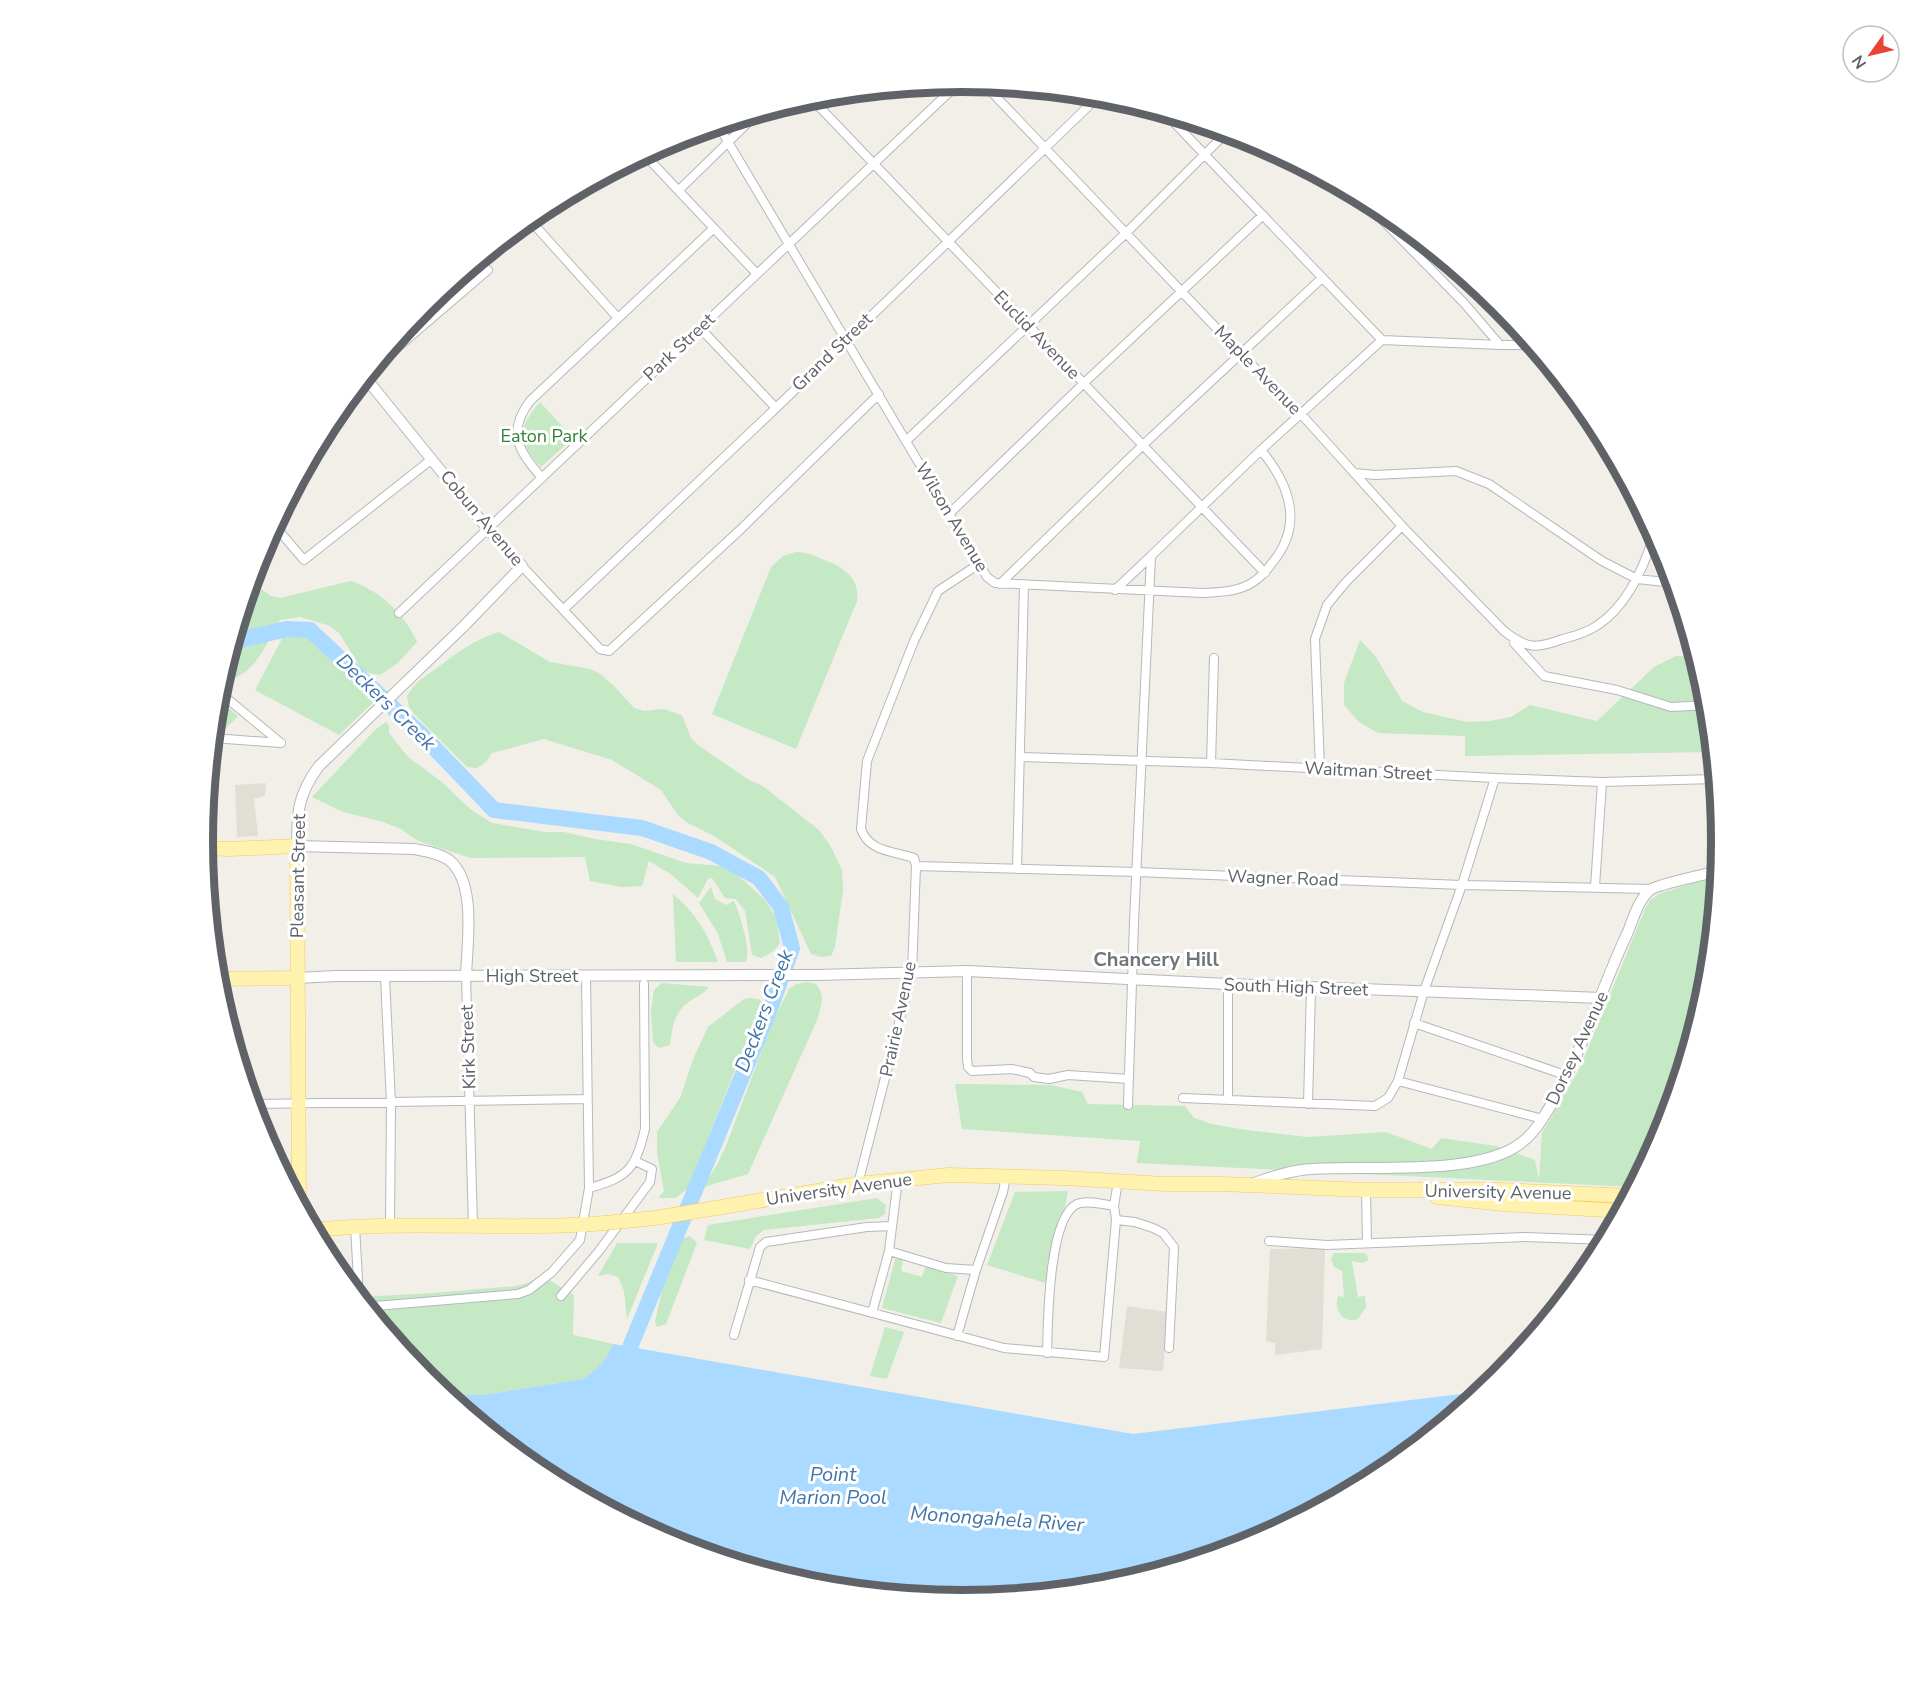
<svg xmlns="http://www.w3.org/2000/svg" width="1925" height="1682" font-family="'Nunito Sans',sans-serif">
	<rect width="100%" height="100%" fill="#f1efe8"/>
	<path fill="#e1ded6" d="M266,783l-1,13 -11,3 4,37 -21,1 -2,-52z
		M1325,1248l-3,101 -47,6v-12l-9,-2 4,-92z
		M1127,1306l41,6 -5,59 -44,-3z"/>
	<path fill="#c5e8c5" d="M540,402l33,36 -32,29c-24,-26 -24,-38 -1,-65z
		M796,552c11,0 19,4 28,8 20,7 36,18 33,41l-61,148 -84,-35 59,-147 12,-11z
		M350,581c28,8 55,33 67,61l-20,22 -17,11 -11,-2 -8,-5 -22,-35 -9,-7 -30,-9 -20,3c-14,24 -27,61 -59,60l30,-98 20,14 10,2z
		M287,629l23,1 68,68 -39,37 -84,-45z
		M499,632l51,30 40,7 9,4 15,13 20,22 10,3 19,-2 19,6 9,23 7,7 48,33 18,9 55,43 11,15 12,25 1,20 -8,57 -4,9 -10,1 -10,-3 -36,-77 -61,-41 -28,-14 -8,-7 -17,-25 -49,-30 -68,-21 -52,14 -6,9 -9,6 -10,-1 -52,-52 -6,-8 -2,-11 6,-9 7,-7c25,-17 50,-40 79,-48z
		M1360,640l16,17 26,44 21,11 44,10 23,-1 21,-4 19,-12 67,16 57,-54 22,-11 21,1 11,36 6,59 -249,4v-20l-87,-3 -19,-11 -15,-17v-22z
		M217,698l21,18 -15,15 -9,-2z
		M386,722l3,4v7l19,24 34,25 28,27 22,14 53,9h19l31,7 36,5 55,19 35,3 10,3 34,31 11,17 4,26 -6,8 -13,7 -9,-3 -7,-44 -9,-12 -11,-1 -13,-20 -4,1 -10,19 -26,-23 -23,-14 -7,25 -21,1 -31,-6 -5,-24 -114,1 -53,-17 -17,-12 -18,-7 -40,-10 -31,-15 64,-68z
		M1719,875l-11,115 -43,142 -30,55 -498,-24 3,-22 -178,-12 -7,-45 96,1 31,7 6,12 97,2 9,12 18,6 34,6 61,7 79,-5 46,17 9,-11 55,8 39,14 4,20 3,-47 38,-65 65,-159 5,-9 9,-6z
		M711,887l4,12 11,6 8,-4c6,15 17,46 12,61h-19l-9,-28 -19,-31z
		M673,894c24,21 34,38 45,68h-42z
		M806,982l10,2c10,12 5,22 1,36l-69,154 -45,13 14,-22 9,-19 45,-120 18,-37 8,-5z
		M662,983l47,4c-6,8 -16,11 -24,18 -12,10 -13,26 -15,40l-10,3 -4,-2 -3,-4 -2,-31 3,-21z
		M749,998l10,1 3,3 -74,186 -12,10h-18l6,-7 -7,-38v-21l23,-34 14,-41 14,-30 36,-28z
		M1068,1191l-19,93 -62,-19 28,-73z
		M877,1198l9,7 -1,9 -6,4 -115,12 -8,6 -6,13 -46,-9 4,-15z
		M690,1236l7,7 -31,81 -9,3 -2,-5c6,-28 12,-56 26,-83z
		M617,1243h41l-31,76 -3,-28 -6,-14 -10,-3 -10,2z
		M1334,1253h29l4,2 1,5 -6,3 -10,-2 6,36 7,-1 1,11 -8,12c-14,5 -25,-8 -20,-23l6,1 -2,-26 -8,-4 -3,-8z
		M896,1256l7,4 -2,11 21,6 4,-12 32,11 -17,47 -59,-15z
		M541,1275l33,20 -1,40 40,9c-7,16 -15,25 -30,35l-99,16 -40,-1 -19,-16 -67,-81 75,-4 83,-7 12,-3z
		M885,1327l19,5 -17,47 -17,-3z"/>
	<path fill="#aadaff" d="M613,1344l520,90 352,-43 -101,82 -131,70 -143,43 -148,15 -148,-15 -143,-43 -131,-70 -96,-79 40,1 99,-16c15,-10 23,-19 30,-35z"/>
	<g fill="none" stroke-linecap="round" stroke-linejoin="round">
		<path stroke="#aadaff" stroke-width="16" d="M232,642l55,-13 23,1 111,104 73,76 148,18 69,24 48,26 22,29 11,41 -22,61 -140,338 -2,22"/>
		<g stroke="#b5b8bc" stroke-width="10">
			<path id="minor" d="M983,83l258,271 60,60 101,112 102,105c23,18 32,18 59,8 12,-3 25,-7 35,-14 30,-20 47,-60 57,-93
				M810,97l455,476
				M1164,112l218,228
				M718,125l261,439 8,13 8,6 207,10c16,-1 32,-1 46,-8 10,-5 18,-13 24,-22 32,-38 18,-78 -11,-113
				M644,154l113,120
				M679,190l80,-78
				M1357,194l107,109 36,42
				M529,219l89,99
				M700,328l76,80
				M369,372l119,-102
				M1590,414h1
				M907,440l219,-207 102,-102
				M1355,473l20,2 81,-4 33,13 113,77 35,18 38,4
				M542,478c-23,-27 -36,-45 -12,-77l184,-173
				M950,513l134,-130 179,-168
				M274,525l30,35 128,-101
				M522,566l78,83 9,2 132,-122 138,-135
				M1000,584l143,-139 179,-167
				M1115,590l36,-34
				M564,609l212,-201 324,-313
				M399,613l562,-532
				M1514,643l30,33 73,14 54,17 38,-2
				M218,691l63,52
				M213,738l68,5
				M1021,757l190,6 284,15 107,4 114,-3
				M1211,763l3,-105
				M1320,768l-5,-129 12,-34 19,-23 56,-56
				M916,866l221,6 325,13 189,4
				M1017,869l7,-285
				M1595,887l7,-105
				M967,971v88l1,8 4,4 40,-2 18,4 4,4 15,2 19,-4 61,4
				M466,976l7,250
				M385,977l6,126 -1,123
				M1414,1023l154,53
				M1398,1081l145,38
				M1183,1098l192,8 13,-8 10,-17 26,-90 38,-106 33,-107
				M1228,1100v-116
				M252,1104l335,-5
				M1308,1104l3,-116
				M1128,1105l6,-183 17,-366 110,-106 121,-110 118,5h22l8,-5
				M858,1184l54,-212 4,-106 -2,-8c-21,-7 -45,-6 -53,-29l6,-68 47,-120 24,-50 41,-27
				M589,1188c40,-11 46,-19 56,-59l-1,-145
				M1366,1190l1,53
				M1116,1220l19,2 18,6 10,5 11,14 -5,101
				M355,1226l4,72
				M1269,1241l58,4 198,-8 82,3
				M889,1251l57,17 30,2
				M749,1280l255,68 100,9 12,-137 -2,-14 4,-25
				M561,1296l38,-45 51,-69 2,-13 -17,-8
				M368,1309l7,-3 143,-12 11,-4 23,-18 28,-32 9,-52 -3,-212
				M872,1313l17,-62 9,-72
				M734,1335l26,-88 6,-5 101,-15 25,-1
				M957,1336l19,-66 27,-78 3,-16
				M1047,1353c1,-30 1,-135 30,-149 10,-4 26,0 37,2"/>
		</g>
		<g stroke="#b5b8bc" stroke-width="12">
			<path id="tertiary" d="M365,377l122,151 35,38 -58,60 -145,140c-21,28 -22,46 -22,80l117,3c11,2 25,4 35,11 28,22 18,85 17,116
				M297,978l39,-2 481,-1 150,-4 261,13 373,14
				M1251,1184c21,-7 40,-14 61,-15 55,-4 166,8 209,-26 15,-11 23,-27 33,-43 30,-53 47,-111 73,-166 6,-14 11,-34 23,-44 8,-6 56,-15 70,-20"/>
		</g>
		<g stroke="#f2c960" stroke-width="15">
			<path id="primary" d="M203,848l27,1 67,-3 2,358
				M216,979l81,-1
				M1437,1197l67,7 118,7
				M740,1204l118,-20 91,-9 115,3 101,6h56l145,6h137l128,6
				M313,1230c97,-10 195,1 292,-7"/>
		</g>
		<use href="#minor" stroke="#fff" stroke-width="8"/>
		<use href="#tertiary" stroke="#fff" stroke-width="10"/>
		<use href="#primary" stroke="#fff2af" stroke-width="14"/>
		<g stroke="#f2c960" stroke-width="15" stroke-linecap="butt">
			<path id="primary-bridge" d="M605,1223l50,-5 85,-14"/>
		</g>
		<use href="#primary-bridge" stroke="#fff2af" stroke-width="14"/>
	</g>
	<g text-anchor="middle" dominant-baseline="central" stroke-width="6" stroke-linejoin="round" paint-order="stroke">
		<g font-size="18" fill="#5f6368" stroke="#fff">
			<text transform="translate(1037 335) rotate(46)">Euclid Avenue</text>
			<text transform="translate(679 347) rotate(-43)">Park Street</text>
			<text transform="translate(832 352) rotate(-44)">Grand Street</text>
			<text transform="translate(1258 370) rotate(46)">Maple Avenue</text>
			<text transform="translate(952 517) rotate(59)">Wilson Avenue</text>
			<text transform="translate(482 518) rotate(50)">Cobun Avenue</text>
			<text transform="translate(1368 771) rotate(3)">Waitman Street</text>
			<text transform="translate(298 876) rotate(-89)">Pleasant Street</text>
			<text transform="translate(1283 878) rotate(2)">Wagner Road</text>
			<text x="532" y="976">High Street</text>
			<text transform="translate(1296 987) rotate(2)">South High Street</text>
			<text transform="translate(898 1019) rotate(-78)">Prairie Avenue</text>
			<text transform="translate(468 1047) rotate(-92)">Kirk Street</text>
			<text transform="translate(1577 1048) rotate(-65)">Dorsey Avenue</text>
			<text transform="translate(839 1189) rotate(-8)">University Avenue</text>
			<text transform="translate(1498 1192) rotate(1)">University Avenue</text>
		</g>
		<g font-size="18" fill="#348238" stroke="#fff">
			<text x="544" y="436">Eaton Park</text>
		</g>
		<g font-size="20" font-style="italic" fill="#4174aa" stroke="#fff">
			<text transform="translate(386 702) rotate(44)">Deckers Creek</text>
			<text transform="translate(764 1011) rotate(-69)">Deckers Creek</text>
			<text x="833" y="1474">Point<tspan x="833" dy="23">Marion Pool</tspan></text>
			<text transform="translate(997 1519) rotate(4)">Monongahela River</text>
		</g>
		<g font-size="20" font-weight="bold" fill="#70757a" stroke="#fff">
			<text x="1156" y="959">Chancery Hill</text>
		</g>
	</g>
	<path d="M0 0H1925V1682H0ZM213 841a749 749 0 1 1 1498 0a749 749 0 1 1-1498 0Z" fill="#fff" fill-rule="evenodd"/>
	<path fill="none" stroke="#5f6368" stroke-width="8" d="M213 841a749 749 0 1 1 1498 0a749 749 0 1 1-1498 0Z"/>
	<g transform="translate(1871 54) rotate(236)"><circle r="28" fill="#ffffff" stroke="#bfc1c3" stroke-width="1.5"/>
	<path d="M0-4.5L10 22L0 15L-10 22Z" fill="#ea4335"/>
	<text y="-9" font-size="16" font-weight="bold" text-anchor="middle" fill="#5f6368">N</text>
	</g>
</svg>
